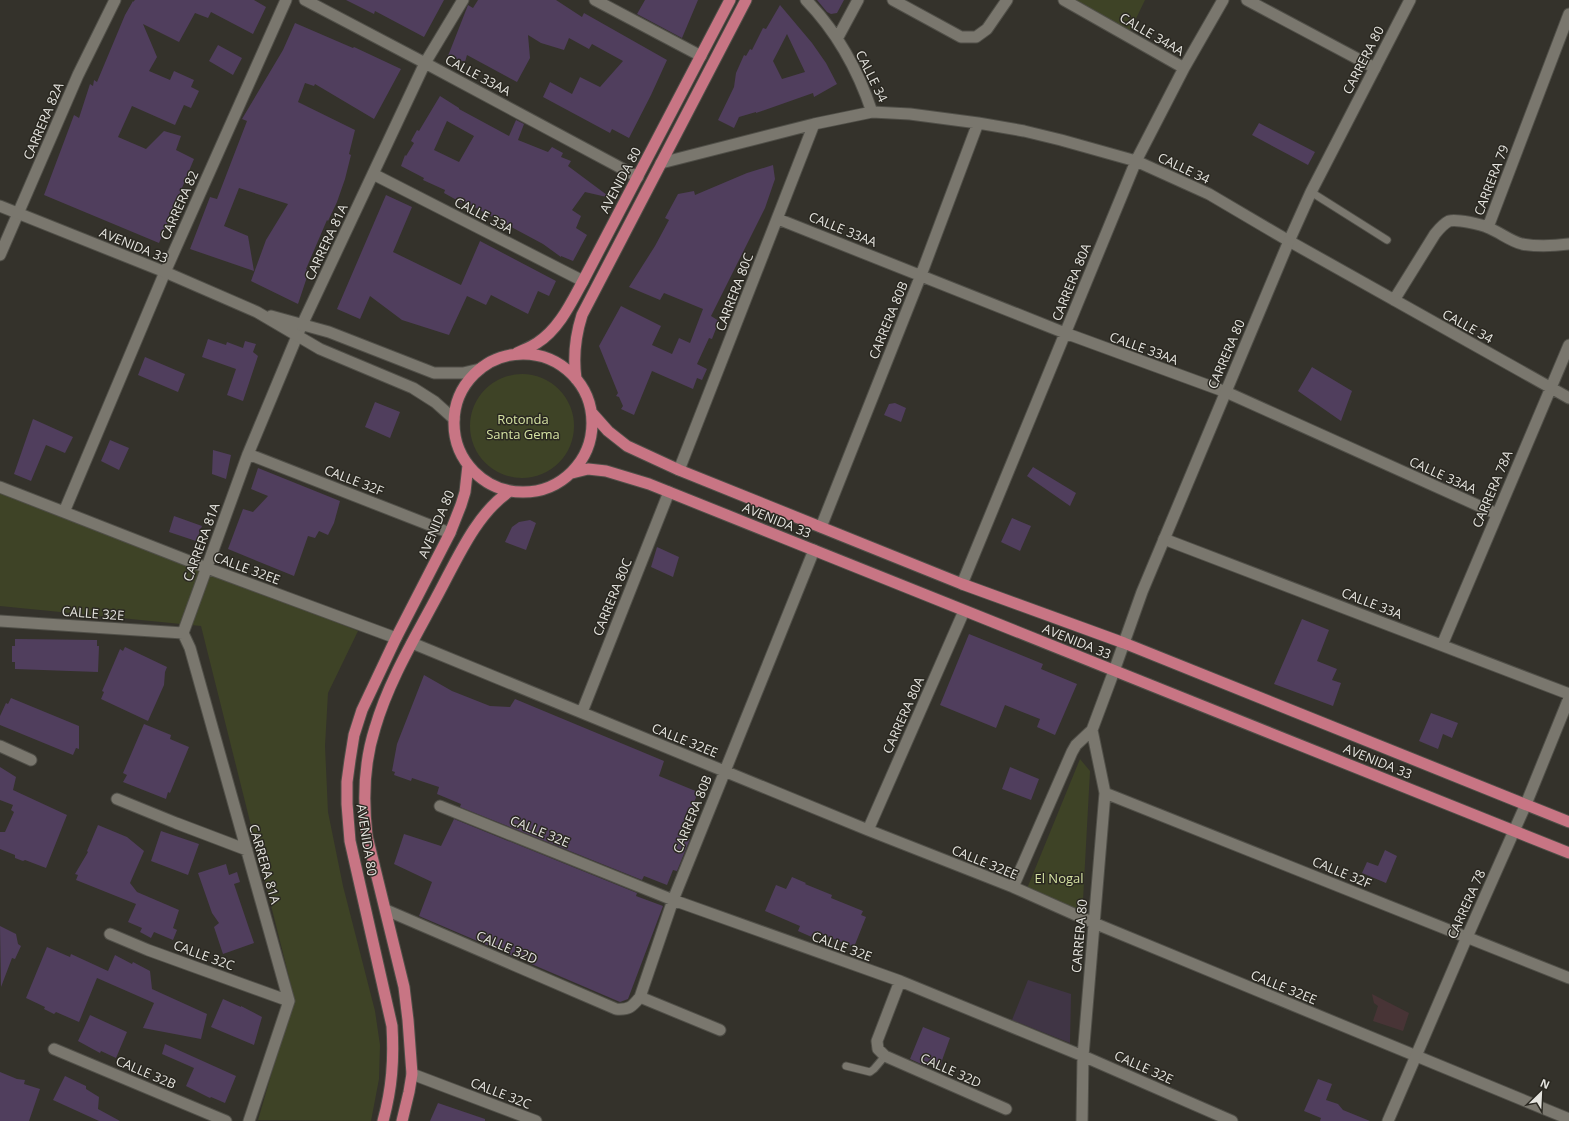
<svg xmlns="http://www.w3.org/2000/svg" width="1569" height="1121" font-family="'Open Sans',sans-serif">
	<rect width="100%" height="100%" fill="#34322b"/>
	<path fill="#403545" d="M1028,980l43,14 -1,49 -58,-23z"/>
	<path fill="#483436" d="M1372,994l37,19 -6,18 -30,-10 5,-15 -4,-3z"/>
	<path fill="#3e4326" d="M1071,0h74l-16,33z
		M470 426a52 52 0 1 1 104 0a52 52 0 1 1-104 0Z
		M0,491l196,74 162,66 -30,62 -3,53 3,66 15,74 32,125 5,34 -1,34 -8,42 -113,-1 36,-123 -93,-371 -201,-20z
		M1080,759l10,12 -8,148 -56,-28z"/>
	<path fill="#503e5d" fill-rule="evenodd" d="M135,0h119l12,7 -13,27 -42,-22 -3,6 -13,-5 -16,29 -36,-18 14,33 -8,14 21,9 4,-9 20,9 -3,7 8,4 -8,17 -7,-3 -9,20 -43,-19 -14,31 28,12 18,-18 17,5 -5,14 18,9 -35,84 -115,-48 30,-80 5,3 11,-34 3,2 1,-6 3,2 28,-67 8,-14v1z
		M346,0h98l-20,37 -49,-26 -1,3z
		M478,0h78l26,17 2,-4 83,47 -16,35 -22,43 -17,-9 -2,4 -67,-36 7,-15 22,12 8,-17 20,10 23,-26 -31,-17 -3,5 -20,-11 -5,12 -23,-7 -13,-8 2,23 -13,24 -50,-27 -2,7 -17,-6 20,-51 5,3z
		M645,0h53l-16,38 -45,-24z
		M817,0h27l-7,13 -6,1 -4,-2z
		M780,5l32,38 14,20 11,21 -23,13 -1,-4 -57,20v-1l-17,5 -5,11 -16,-8 16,-33 2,-14 8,-18 2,1 4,-7 2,1 11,-22 3,1zM787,34l18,38 -23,7 -9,-18z
		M295,23l58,25 1,-1 47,22 -27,50 -59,-35 -1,2 -9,-3 -7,19 57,28 -6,24 2,1 -6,24 -8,23 -9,19 -1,-1 -21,49 3,2 -11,33 -47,-23 15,-41 22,-36 -49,-16 -15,38 24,10 6,35 -64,-22 20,-52 7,2 30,-78 -5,-2 41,-69z
		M218,45l24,13 -9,17 -24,-14z
		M440,96l19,12v1l50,27 7,-16 8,4 -6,16 30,12 4,-5 11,6 -2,4 10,4 -3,5 43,32 -26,-6 -13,18 9,6 -5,12 11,7 -14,26 -12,-5v1l-18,-13 -80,-43 -1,2 -18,-10 1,-3 -22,-10 1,-2 -23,-12 4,-11 1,1 8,-13 -3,-2 1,-2 5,-9 2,1zM447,121l27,15 -15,26 -25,-12z
		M1259,123l56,29 -7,13 -56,-30z
		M773,165l2,14 -10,29 -54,108 8,5 -7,18 -3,-1 -12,26 10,5 -5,11 -5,-2 -4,11 -41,-18 -18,44 -13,-6 2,-3 -4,-9 -3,-1 2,-3 -19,-47 22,-40 40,20 -9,19 20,9 7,-16 11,5 13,-34 -39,-16 -4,7 -31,-13 26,-41 14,-26 -4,-2 13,-24 16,-3 1,4 52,-22z
		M386,195l26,12 -19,45 68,33 19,-44 76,40 -7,15 -11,-5 -10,23 -37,-19 -5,10 -19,-9 -18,39 -47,-15 -32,-24 -10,23 -23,-10z
		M208,339l18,6 1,-3 16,6 2,-7 11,3 -3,8 5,4 -15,45 -16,-6 9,-26 -34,-12z
		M145,357l40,17 -7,18 -40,-17z
		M1312,367l40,24 -11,30 -43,-30z
		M375,402l25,10 -10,26 -25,-11z
		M895,403l11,5 -5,14 -17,-7 5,-11z
		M33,419l40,18 -8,16 -19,-8 -15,36 -17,-7z
		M110,440l19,8 -10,22 -18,-9z
		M213,450l18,5 -5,24 -14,-5z
		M1033,467l43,26 -6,13 -43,-30z
		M258,468l82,33 -6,22 -6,12 -9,-4 -4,7 -7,-2 -14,40 -66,-27 15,-40 10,3 15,-16 -17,-7z
		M174,516l28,10 -6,15 -27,-9z
		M1012,518l19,8 -11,25 -19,-9z
		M530,520l6,3 -10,27 -21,-8 7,-15 7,-5z
		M657,547l22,10 -6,20 -22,-10z
		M1302,619l27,11 -12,31 20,8 -5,11 9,3 -8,23 -59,-22z
		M969,634l74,30 -2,5 36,15 -22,51 -18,-8 3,-8 -35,-14 -9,23 -56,-23z
		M15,639l82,1v6h2l-1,26 -83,-3v-7h-3v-16h3z
		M125,647l42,20 -2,5 -1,13 -16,36 -47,-22 3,-7 -2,-1 18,-42 3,2z
		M424,675l28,16 38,15 20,1 5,-8 149,62 -5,15 39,16 -9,24 5,3 -9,18 5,2 -13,32 -4,-1 -6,15 -23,-9 -2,4 -182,-73 1,-3 -24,-10 2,-7 -27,-9 -1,3 -17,-6 1,-3 -3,-1 5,-27z
		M11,698l68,28v23l-3,-1 -3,7 -73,-30v-9l6,-13 2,1z
		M1431,713l27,10 -6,15 -9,-4 -5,15 -19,-8z
		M144,724l27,11 -1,4 19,8 -19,46 -2,-1 -2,7 -43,-17 4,-7 -4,-2z
		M0,767l16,10 -3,13 54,25 -21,53 -21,-8 -2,1 -8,-3v-3l-15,-6v-17h5l9,-20 -3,-2 2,-5 -13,-5z
		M1010,767l29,12 -8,21 -29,-11z
		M454,819l183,74 -1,3 27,10 -35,93 -8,3 -201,-86 13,-34 -38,-18 10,-30 37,12z
		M98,825l29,12 17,14 -14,32 7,9 42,18 -6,18 4,2 -4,10 -19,-8 -3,6 -11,-6 2,-4 -14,-6 8,-18 -60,-24 2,-5 -3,-1 13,-22 -1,-1z
		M161,831l38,13 -11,31 -37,-14z
		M1385,850l12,6 -11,27 -24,-10 5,-11 11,4z
		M226,864l3,11 8,-3 3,10 -6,2 20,59 -31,11 -9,-27 5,-4 -7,-10 -14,-40z
		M792,877l14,6 -1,1 27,11 -1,3 32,13 -2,4 5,2 -12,30 -37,-15 -3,6 -16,-7 2,-5 -35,-15 11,-26 10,4z
		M0,926l16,8 2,10 3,2 -6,13 -3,-1 -11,29z
		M47,947l23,10 1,-3 37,17 7,-16 17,9 1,-2 17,9 2,18 55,25 -6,25 -58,-11 11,-25 -57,-25 -18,44 -23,-10 -2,2 -10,-5 1,-2 -19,-9z
		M223,999l18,8v-1l21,11 -8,28 -43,-18z
		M90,1015l37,17 -11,26 -15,-7 -1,2 -22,-12z
		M923,1027l27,11 -10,28 -10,-3 -2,4 -18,-8z
		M165,1044l71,32 -11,27 -14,-6 -1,1 -24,-12 8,-18 -32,-14z
		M0,1072l17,7 8,1 -1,4 16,5 -11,32h-29z
		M65,1076l21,10v3l13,8 -1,12 22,12h-21l-46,-21z
		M1318,1079l14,5 -6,16 12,4 5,6 27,11h-50l1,-3 -17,-7z
		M438,1103l47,16v2h-55z"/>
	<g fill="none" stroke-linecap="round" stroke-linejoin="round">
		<g stroke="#504f48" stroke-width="9">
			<path id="service" d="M1311,192l76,48
				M846,1066l24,6 4,-3 11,-13"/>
		</g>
		<g stroke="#504f48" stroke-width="13">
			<path id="minor" d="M305,0l120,63 213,114
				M595,0l106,56
				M806,0c31,32 52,70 66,112
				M893,0l68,37h15l11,-8 20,-29
				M1064,0l120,68
				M1247,0l128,68
				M837,39l21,-39
				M661,163l153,-39 58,-12 38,2 68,9 46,8 37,9 75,21 73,33 80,47 280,157
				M373,174l210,107
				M778,219l287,114 161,59 271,122
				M1488,227l81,-213
				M0,255l78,-180 37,-75
				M1394,300l41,-66c4,-5 8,-10 14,-13 8,-2 32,3 40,7 12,5 21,13 33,16 16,3 32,2 47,0
				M248,454l202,79
				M679,470l135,-346
				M0,487l207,81 189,70
				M64,512l101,-240 121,-272
				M821,527l100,-252 57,-152
				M1164,539l405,155
				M962,584l174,-423 48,-93 39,-68
				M0,621l183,12
				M412,643l456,187 145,57 81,36 475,196
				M1442,645l127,-300
				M582,712l87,-220
				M0,746l31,14
				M1105,793l464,185
				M117,799l59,24 71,27
				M1526,804l43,-106
				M440,806l233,94 227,81 183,75 149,65
				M868,830l96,-219
				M1013,887l59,-135 4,-7 16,-15
				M386,910l230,99c13,1 16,-2 24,-12l33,-97 141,-350
				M110,934l38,16 141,51
				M900,981l-23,60 1,8 7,7 121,53
				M640,997l80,33
				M54,1049l172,72
				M412,1074l124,47
				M249,1121l40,-120 -99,-353 -7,-15 65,-179 52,-125 125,-266 38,-63
				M1082,1121l1,-65 22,-263 -13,-63 22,-59"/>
		</g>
		<g stroke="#504f48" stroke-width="13">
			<path id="tertiary" d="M0,206l165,66 92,40 63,37 93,39 22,14 19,17
				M271,316l58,16 105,41h29l17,-4
				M1114,671l28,-79 147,-351 22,-49 99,-192
				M1388,1121l79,-184 59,-133"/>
		</g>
		<g stroke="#504f48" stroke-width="13">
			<path id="primary" d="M517,353c6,-3 14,-6 20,-10 22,-14 34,-40 46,-62l147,-281
				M454 423a69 69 0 1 1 138 0a69 69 0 1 1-138 0Z
				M576,379c-3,-22 -1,-42 6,-64l164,-315
				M592,413l16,18 19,15 52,24 283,114 162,59 445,179
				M572,473l16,-4 18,2 43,13 920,369
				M383,1121c9,-33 11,-61 9,-95l-42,-185 -3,-37v-22l3,-22 4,-25 8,-25 34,-72 54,-105 11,-28 4,-13 3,-27
				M402,1121l7,-29 3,-18 -4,-54 -4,-33 -37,-151c-4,-35 -3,-74 8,-108 13,-45 38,-87 60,-128 20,-36 40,-86 75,-109"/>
		</g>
		<use href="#service" stroke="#7a776e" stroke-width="7"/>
		<use href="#minor" stroke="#7a776e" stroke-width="11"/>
		<use href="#tertiary" stroke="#7a776e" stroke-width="11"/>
		<use href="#primary" stroke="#c87584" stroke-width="11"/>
	</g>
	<g text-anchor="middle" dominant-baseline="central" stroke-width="3" stroke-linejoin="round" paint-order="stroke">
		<g font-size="13" fill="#e5e4df" stroke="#2a2821">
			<text transform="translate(1152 34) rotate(30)">CALLE 34AA</text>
			<text transform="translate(1363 60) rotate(-63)">CARRERA 80</text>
			<text transform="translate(478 75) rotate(28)">CALLE 33AA</text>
			<text transform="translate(872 76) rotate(64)">CALLE 34</text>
			<text transform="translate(43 121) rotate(-67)">CARRERA 82A</text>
			<text transform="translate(1184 168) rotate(25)">CALLE 34</text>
			<text transform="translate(620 180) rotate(-62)">AVENIDA 80</text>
			<text transform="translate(1491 180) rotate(-69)">CARRERA 79</text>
			<text transform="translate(179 205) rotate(-66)">CARRERA 82</text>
			<text transform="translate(484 215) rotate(27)">CALLE 33A</text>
			<text transform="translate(843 229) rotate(22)">CALLE 33AA</text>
			<text transform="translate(326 242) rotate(-65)">CARRERA 81A</text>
			<text transform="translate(134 245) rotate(22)">AVENIDA 33</text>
			<text transform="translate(1071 282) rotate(-68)">CARRERA 80A</text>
			<text transform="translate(734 292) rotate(-69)">CARRERA 80C</text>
			<text transform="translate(888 320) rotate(-68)">CARRERA 80B</text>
			<text transform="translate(1468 326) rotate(29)">CALLE 34</text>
			<text transform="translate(1144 348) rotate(20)">CALLE 33AA</text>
			<text transform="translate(1226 354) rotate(-67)">CARRERA 80</text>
			<text transform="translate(1443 475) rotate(24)">CALLE 33AA</text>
			<text transform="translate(354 480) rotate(21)">CALLE 32F</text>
			<text transform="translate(1492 489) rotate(-67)">CARRERA 78A</text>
			<text transform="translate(777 520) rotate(22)">AVENIDA 33</text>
			<text transform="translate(436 524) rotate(-67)">AVENIDA 80</text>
			<text transform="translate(201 542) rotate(-70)">CARRERA 81A</text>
			<text transform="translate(247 568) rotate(20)">CALLE 32EE</text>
			<text transform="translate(612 597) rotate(-68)">CARRERA 80C</text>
			<text transform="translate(1372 603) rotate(21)">CALLE 33A</text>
			<text transform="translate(93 613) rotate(4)">CALLE 32E</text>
			<text transform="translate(1077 641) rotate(22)">AVENIDA 33</text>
			<text transform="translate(903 715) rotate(-66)">CARRERA 80A</text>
			<text transform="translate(685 740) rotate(22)">CALLE 32EE</text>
			<text transform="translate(1378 761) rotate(22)">AVENIDA 33</text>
			<text transform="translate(692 814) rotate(-68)">CARRERA 80B</text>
			<text transform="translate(540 831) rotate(22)">CALLE 32E</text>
			<text transform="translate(367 840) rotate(81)">AVENIDA 80</text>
			<text transform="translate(985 862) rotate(22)">CALLE 32EE</text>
			<text transform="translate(265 864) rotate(74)">CARRERA 81A</text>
			<text transform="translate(1342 872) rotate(22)">CALLE 32F</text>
			<text transform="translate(1466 904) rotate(-66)">CARRERA 78</text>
			<text transform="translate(1079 936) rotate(-85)">CARRERA 80</text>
			<text transform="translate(842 946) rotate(20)">CALLE 32E</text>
			<text transform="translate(507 947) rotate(23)">CALLE 32D</text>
			<text transform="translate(204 955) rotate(20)">CALLE 32C</text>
			<text transform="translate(1284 987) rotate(22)">CALLE 32EE</text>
			<text transform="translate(1144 1067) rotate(24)">CALLE 32E</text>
			<text transform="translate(951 1070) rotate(24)">CALLE 32D</text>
			<text transform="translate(146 1072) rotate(23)">CALLE 32B</text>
			<text transform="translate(501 1093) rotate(21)">CALLE 32C</text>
		</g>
		<g font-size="13" fill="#d5e2a2" stroke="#2a2821">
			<text x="523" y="419">Rotonda<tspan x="523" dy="15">Santa Gema</tspan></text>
			<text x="1059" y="878">El Nogal</text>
		</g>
	</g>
	<g transform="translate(1541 1093) rotate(24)" stroke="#2a2821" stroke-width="3" paint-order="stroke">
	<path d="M0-3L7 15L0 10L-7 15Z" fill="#e5e4df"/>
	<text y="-6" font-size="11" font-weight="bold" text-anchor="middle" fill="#e5e4df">N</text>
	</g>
</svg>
